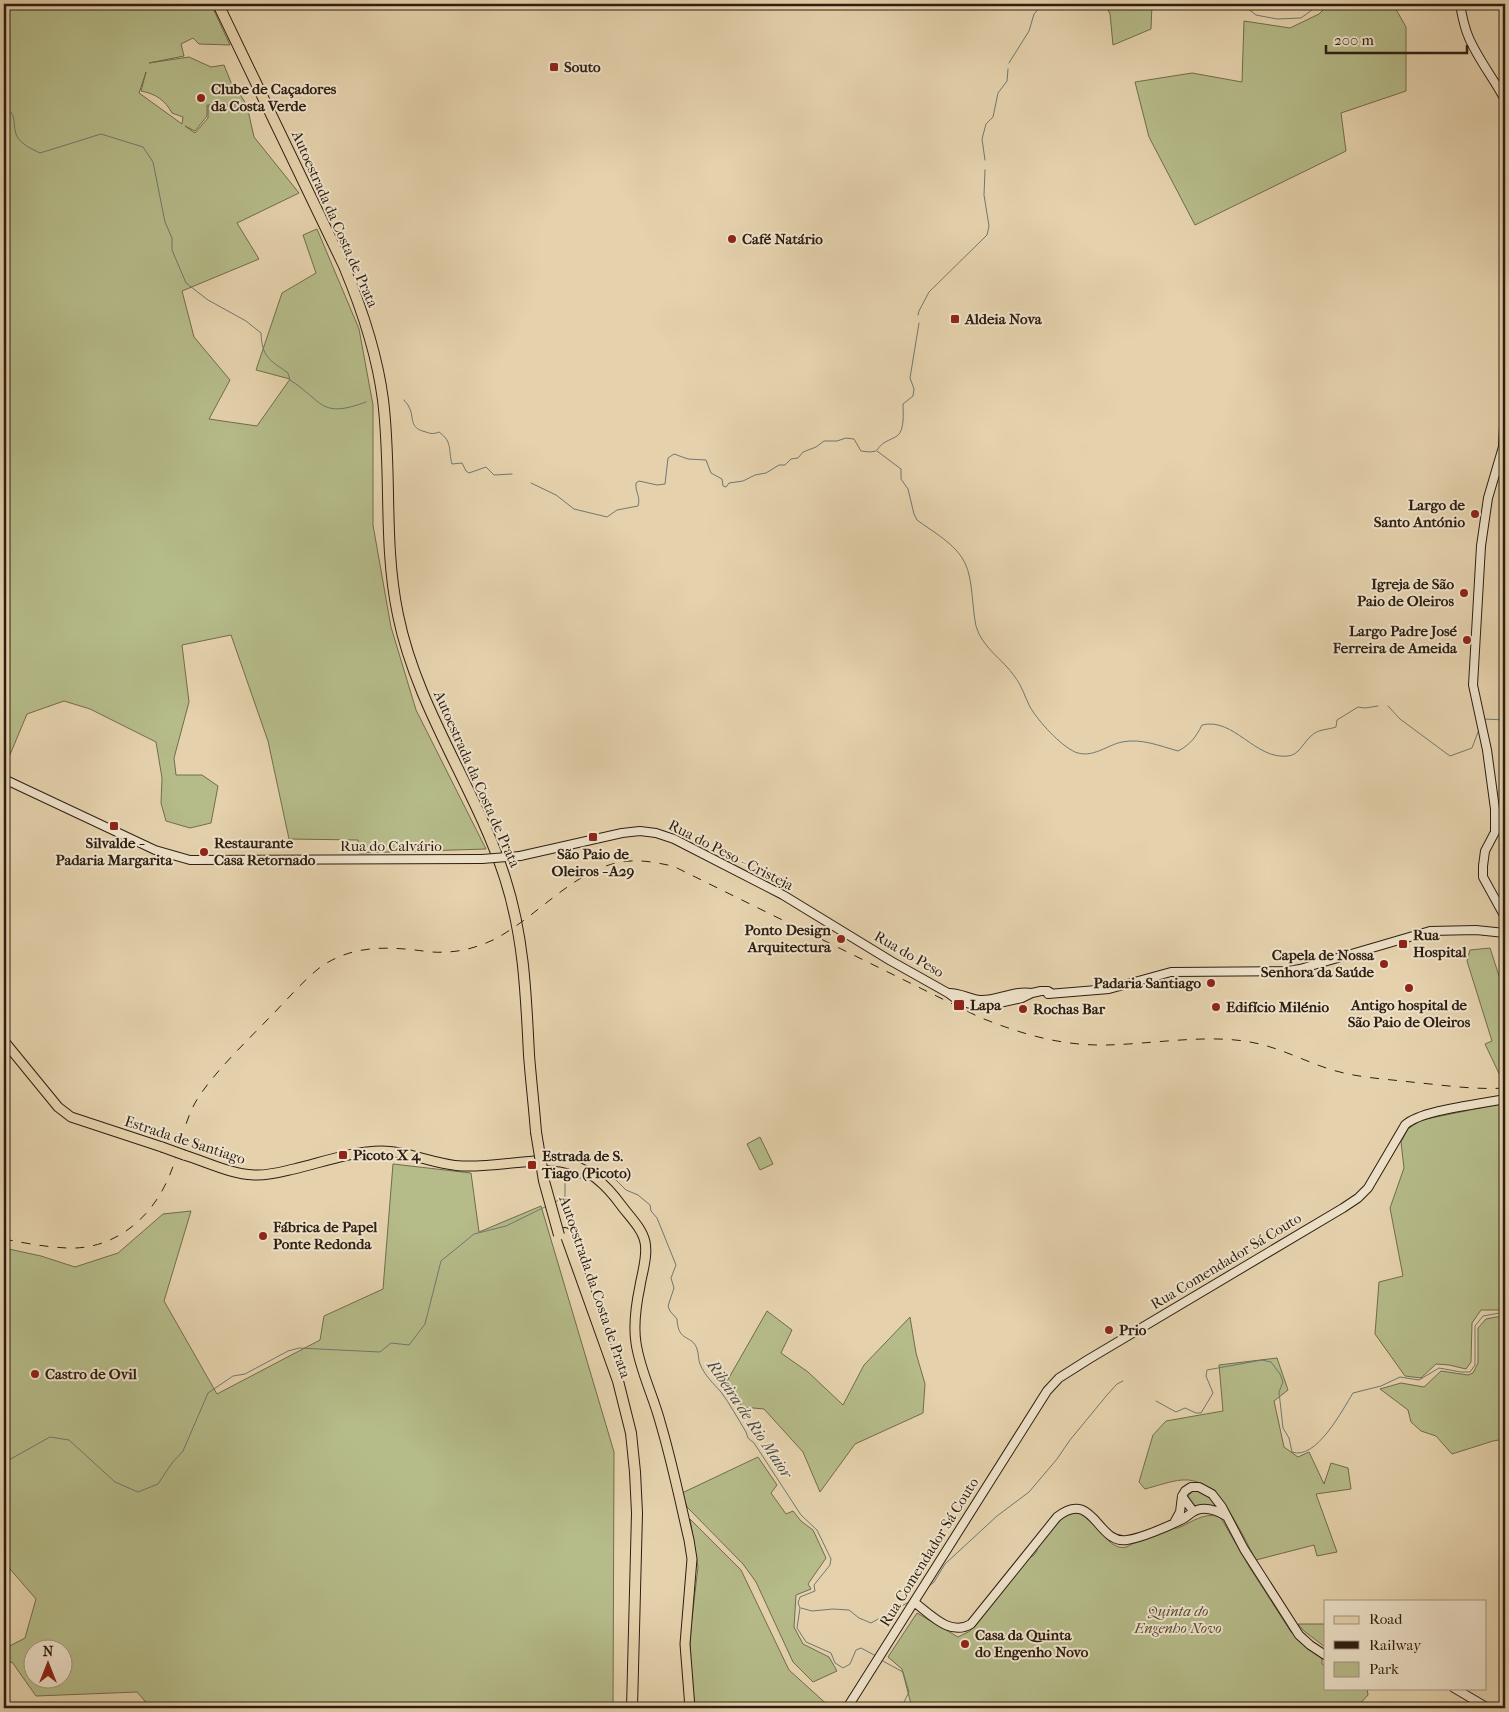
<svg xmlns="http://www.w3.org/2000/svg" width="1509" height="1712" font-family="'IM FELL French Canon',serif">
	<rect width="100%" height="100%" fill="#e5d2ad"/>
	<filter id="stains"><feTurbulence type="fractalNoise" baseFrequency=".004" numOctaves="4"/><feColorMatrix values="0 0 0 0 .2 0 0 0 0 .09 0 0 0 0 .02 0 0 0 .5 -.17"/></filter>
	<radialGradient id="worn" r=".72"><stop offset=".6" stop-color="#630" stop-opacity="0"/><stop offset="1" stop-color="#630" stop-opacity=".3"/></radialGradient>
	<path fill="#b5bb89" stroke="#716c4d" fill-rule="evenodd" d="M4,4h207l19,41 -31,-1 -6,-6 -12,6 3,12 -35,7 40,-6 22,10 13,-2 8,20 3,1 11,18 -39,1v11l-12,15 -10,-5 10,7 13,-15v-12h39l7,31 45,56 -62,30 22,36 -77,32 12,46 36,43 -21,39 48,7 33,-47 -34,-9 26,-77 34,-20 -13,-38 14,-6 42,100 14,76v120l18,102 25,83 70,139 -127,4 -1,-13 -69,-1 -21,-98 -37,-106 -49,10 7,57 -15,56 2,17h26l16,11 -7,37 -21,5 -24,-7 -5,-18 1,-25 -6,-36 -66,-33 -26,-8 -37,13 -23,55v-130l2,-10 -2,-1zM146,72l-5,19c15,3 24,9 31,22l11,4 -1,7 -43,-31z
		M1105,4h47l-1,25 -38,16 -3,-31z
		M1329,4h64l13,23v64l-65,22 5,38 -151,74 -46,-88 -14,-55 57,-9 50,9 2,-61 46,7 29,-14z
		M1490,948l11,34 4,6v96h-1l-19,-40 7,-3 -25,-80 3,-11z
		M1505,1103v207h-24l-9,13 -1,39 -5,7 -17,-4 -13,-1 -15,14 -16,-2 -30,-42 4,-52 24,-6 -13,-68 14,-40 -3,-26 7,-13 13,-9z
		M760,1137l13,27 -13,6 -13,-26z
		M393,1164l78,9 8,59 62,-26 73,246 -1,256h-462l-14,-16 -101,4 -24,-34 -8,2v-15l21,-11 11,-39 -32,-37v-314l37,8 34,11 43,-14 45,-39 28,-3 -27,90 53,93 103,-54 4,-24 59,-27zM32,1650h30v30h-30z
		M767,1311l25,19 -11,23 27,19 35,33 21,-40 46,-48 6,36 9,31 -2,29 -68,31 -35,48 -17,-40 -39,-43 -22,-2 -16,-24z
		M1496,1317h9v122l-12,2 -41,13 -16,-18 -15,-5 -10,-9 -3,-12 -28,-21 21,-6 23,4 17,-16 27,4 5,-2 5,-10v-35l8,-9z
		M1277,1358l11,32 -14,11 10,46 14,10 11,-5 15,32 7,-21 17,5 3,21 -35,5 21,58 -20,4 -3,-11 -58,15c-15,-26 -37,-84 -74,-80 -12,1 -25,6 -37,9l-6,-7 14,-47 13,-14 57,-10 -4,-46z
		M758,1457l19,28 -6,8 15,21 7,-3 8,10 12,9 13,28 -18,26 3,5 -15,6 -2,32 9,17 26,13 8,14 -24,11 -20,-20 -37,-80 -13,-18 -56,-57 -5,-14z
		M1195,1489l9,3 13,15 -22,-1 -7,-6v-4z
		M1076,1511c1,1 6,2 8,2 13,9 28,46 48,31l43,-16h3c13,-5 28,-18 43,-10l29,50 41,64 19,18 12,5v9l3,2v22h42l1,7 -12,13h-444l-10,-39 -14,-12 29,-44 41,24 12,-6 60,-74 3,-1 4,-5v-3l26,-32z
		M690,1519l51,51 48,100 42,38h-138l-4,-43 2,-38 7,-60z
		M1298,1624h27v23l-21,-16z"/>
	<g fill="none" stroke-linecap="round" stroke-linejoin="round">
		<path stroke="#6d7972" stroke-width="1" d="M1235,4l12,4 9,7 21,4 24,-1 19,-14
			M1009,63l20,-32 5,-17 8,-9 7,1 2,-2
			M4,109c15,2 7,19 14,29 6,8 14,11 22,15l61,-19 42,13 10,15 12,60 7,16v12l14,33 22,17 38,21 15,12c1,25 9,27 27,40l2,7c34,22 30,39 76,22
			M985,160l-3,-21 4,-15 7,-7 5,-24 9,-12 1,-12
			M918,315l1,-4 10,-19 58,-57 2,-9 -5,-31 1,-25
			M404,400c1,2 4,4 5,7 6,11 -1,21 17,25 5,2 8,2 13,0 14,10 9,18 13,32l10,-1 4,8 3,2 17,-6 8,8 18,-1
			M877,450c6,-9 12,-9 20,-14 8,-6 6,-23 6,-32l10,-8 1,-7 -4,-11 9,-55
			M877,451l24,18v10l7,10 6,25 3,6c16,12 39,24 48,43 8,16 7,45 11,63 6,22 27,33 39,51 7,9 10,20 15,30 9,15 30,38 45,45 17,7 32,-7 47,-10 19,-4 38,4 56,9 12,-6 18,-14 24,-26 32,-8 53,35 86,31 11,-1 15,-13 23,-20 7,-7 16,-6 25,-9l1,-7 21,-13 7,1 13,-2
			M531,483l25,12 18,14 33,8 10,-7 21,-4c3,-9 -3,-14 -2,-23l3,-2 18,4 8,-1 3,-26 6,-4 14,5 18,1 5,13 11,6 1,7 3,1 3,-4 14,-2 12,-6 11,-2 13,-8h6l6,-6 7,-1 5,-6 13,-5 8,-6h13l9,-3 8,1 7,12 9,1 6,-1
			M1388,706l12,13 50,37 22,-8 6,-16
			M1484,719l21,1
			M599,1175l3,-2 14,7 10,10 12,5 12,10 1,6 6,7 19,47 -5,13 3,10 -6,18 2,5 7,8c1,24 15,15 20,30 2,5 1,11 3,15 5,12 13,19 21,28 9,12 17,27 25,40l2,6 6,5 47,72 16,15 14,29 -1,6 -16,20 1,6 -15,6 -2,6 2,5 -3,20 9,14 25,11 4,10 8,5 7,-4 6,-14 5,-2 15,8
			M555,1202l10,-5v-17l5,-2h18
			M1156,1401l20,11 9,-4 11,5h5l12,-20 -7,-17 1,-6 55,-10 9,2 9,12 3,8 -4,10 4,36 6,10 3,14c24,9 51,-43 61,-59l28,-7 19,-9 19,3 20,-12 22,4h9l5,-7v-39l8,-10 22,-4
			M4,1461h3l43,-24 19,3 46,42 23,10 20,-8 14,-21 11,-12 25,-58 25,-17 12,-2 43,-23 11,-3 81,4 11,-9 18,2 16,-21 16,-63 33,-27 32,-8 41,-20
			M928,1587l6,-5 11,-18 52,-48 32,-24 28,-33 13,-19 37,-45 10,-11 6,-3
			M801,1608l11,3 21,-2 16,1 10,8 12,5 38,-21
			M881,1660l22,12 6,20 -8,16"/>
		<g stroke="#2d1e11" stroke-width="10">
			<path id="secondary" d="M1460,4c2,12 4,23 9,34 9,21 25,41 36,62
				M1505,404l-2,43 -15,51 -7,48 -8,139 14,65 8,59v23l-10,19 -2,15v11l22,40
				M4,779l151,71 35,10 292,-1
				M520,856l102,-23 18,-2 16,2 18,6 109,56 108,66 57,32 11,8 22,6 41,-9 10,-5 9,-2h7l3,2
				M948,993c11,-1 21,6 32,7 18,1 32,-10 52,-7
				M1048,994l61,-5 62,-17 117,-1 12,-2 130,-38 46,-1 29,3
				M1182,1496l11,15
				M1174,1523l6,-11 2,-16 3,-5 6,-4h8l13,7 10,13 22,42 55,86 11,10 15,10
				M914,1602c16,12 36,35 57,22l86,-107c37,-29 40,28 70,23 14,-2 40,-13 54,-20 7,-3 11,-10 20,-11 9,-1 17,2 25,7
				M1454,1688l34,20
				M847,1708l200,-317 12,-13 30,-19 254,-151 15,-10 10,-10 37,-63c16,-15 76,-21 100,-26"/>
		</g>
		<g stroke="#2d1e11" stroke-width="11">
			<path id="primary" d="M4,1041l54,66 13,10 91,30
				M184,1155c23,7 46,19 70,20 14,1 27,-3 40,-6 29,-7 59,-18 88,-18 27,0 53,14 80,15 68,2 110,-29 159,39 8,11 21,23 24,37 3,14 -3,31 -5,44 -4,19 -7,38 -4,57 4,28 18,54 25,82 11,37 19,76 28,115l3,19 -7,85 5,64"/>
		</g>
		<g stroke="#2d1e11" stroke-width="12">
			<path id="highway" d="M218,4l126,262c18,43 33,87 39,134 9,72 0,144 15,215 19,94 78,173 107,263 19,59 21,116 24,177 2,26 5,51 7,77
				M565,1233l53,148 13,52 4,39 2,41 -5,195"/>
		</g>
		<use href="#secondary" stroke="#eee2ca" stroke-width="8"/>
		<use href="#primary" stroke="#e5d2ad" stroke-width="9"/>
		<use href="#highway" stroke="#e5d2ad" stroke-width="10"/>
		<path stroke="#2d1e11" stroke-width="1" stroke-dasharray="9 9" stroke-linecap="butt" d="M4,1239c20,4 42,8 63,9 46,2 83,-28 101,-69 11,-24 14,-52 27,-76 16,-28 52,-62 75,-86 16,-16 31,-34 48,-48 29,-22 62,-23 97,-19 9,1 20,3 29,2 17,0 34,-5 49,-12 48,-24 89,-82 146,-79 11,0 23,3 34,5l306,151c42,17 82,29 128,28 45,-1 99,-11 143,-3 30,5 57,21 86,29 25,7 50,8 75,11 31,3 63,8 94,6"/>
		<g stroke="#2d1e11" stroke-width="10" stroke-linecap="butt">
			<path id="secondary-bridge" d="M482,859l38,-3"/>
		</g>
		<g stroke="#2d1e11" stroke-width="11" stroke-linecap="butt">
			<path id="primary-bridge" d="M162,1147l22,8"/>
		</g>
		<g stroke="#2d1e11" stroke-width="12" stroke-linecap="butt">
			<path id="highway-bridge" d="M536,1132l8,49 15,54"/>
		</g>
		<use href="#secondary-bridge" stroke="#eee2ca" stroke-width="8"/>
		<use href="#primary-bridge" stroke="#e5d2ad" stroke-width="9"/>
		<use href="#highway-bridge" stroke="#e5d2ad" stroke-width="10"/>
	</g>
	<g fill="#8f2418" stroke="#eee2ca" stroke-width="2">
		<rect x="549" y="62" width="10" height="10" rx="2.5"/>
		<circle cx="201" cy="98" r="5"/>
		<circle cx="732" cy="239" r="5"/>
		<rect x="950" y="314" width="10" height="10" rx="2.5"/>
		<circle cx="1475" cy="514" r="5"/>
		<circle cx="1464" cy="593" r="5"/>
		<circle cx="1467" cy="640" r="5"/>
		<rect x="109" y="821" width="10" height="10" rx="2.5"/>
		<rect x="588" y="832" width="10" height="10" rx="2.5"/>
		<circle cx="204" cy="852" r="5"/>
		<circle cx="841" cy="939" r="5"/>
		<rect x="1398" y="939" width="10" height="10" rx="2.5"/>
		<circle cx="1384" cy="964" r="5"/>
		<circle cx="1211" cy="983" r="5"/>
		<circle cx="1409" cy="988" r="5"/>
		<rect x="953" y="999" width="12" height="12" rx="2.5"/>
		<circle cx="1216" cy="1007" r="5"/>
		<circle cx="1023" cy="1009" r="5"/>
		<rect x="338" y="1150" width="10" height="10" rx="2.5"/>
		<rect x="527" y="1160" width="10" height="10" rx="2.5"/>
		<circle cx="263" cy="1236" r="5"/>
		<circle cx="1109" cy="1330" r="5"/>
		<circle cx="35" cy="1374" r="5"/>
		<circle cx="965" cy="1644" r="5"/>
	</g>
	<g text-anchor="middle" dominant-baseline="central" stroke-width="4" stroke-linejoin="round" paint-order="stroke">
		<g font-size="15" font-weight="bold" fill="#2d1e11" stroke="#eee2ca" text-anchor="start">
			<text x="564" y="67">Souto</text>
			<text x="211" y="89">Clube de Caçadores<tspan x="211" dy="17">da Costa Verde</tspan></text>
			<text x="742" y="239">Café Natário</text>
			<text x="965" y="319">Aldeia Nova</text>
			<text x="1465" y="505" text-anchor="end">Largo de<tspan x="1465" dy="17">Santo António</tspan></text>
			<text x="1454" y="584" text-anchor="end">Igreja de São<tspan x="1454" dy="17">Paio de Oleiros</tspan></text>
			<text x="1457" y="631" text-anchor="end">Largo Padre José<tspan x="1457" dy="17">Ferreira de Ameida</tspan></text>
			<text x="114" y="843" text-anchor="middle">Silvalde -<tspan x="114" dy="17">Padaria Margarita</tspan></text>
			<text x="214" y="843">Restaurante<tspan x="214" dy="17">Casa Retornado</tspan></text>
			<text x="593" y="854" text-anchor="middle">São Paio de<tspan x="593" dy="17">Oleiros - A29</tspan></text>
			<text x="831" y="930" text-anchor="end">Ponto Design<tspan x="831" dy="17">Arquitectura</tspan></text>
			<text x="1413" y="935">Rua<tspan x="1413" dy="17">Hospital</tspan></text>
			<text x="1374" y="955" text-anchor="end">Capela de Nossa<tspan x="1374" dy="17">Senhora da Saúde</tspan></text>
			<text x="1201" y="983" text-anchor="end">Padaria Santiago</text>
			<text x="970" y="1005">Lapa</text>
			<text x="1409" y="1005" text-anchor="middle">Antigo hospital de<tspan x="1409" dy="17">São Paio de Oleiros</tspan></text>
			<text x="1226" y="1007">Edifício Milénio</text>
			<text x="1033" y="1009">Rochas Bar</text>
			<text x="353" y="1155">Picoto X 4</text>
			<text x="542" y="1156">Estrada de S.<tspan x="542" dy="17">Tiago (Picoto)</tspan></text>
			<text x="273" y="1227">Fábrica de Papel<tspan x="273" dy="17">Ponte Redonda</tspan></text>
			<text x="1119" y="1330">Prio</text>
			<text x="45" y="1374">Castro de Ovil</text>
			<text x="975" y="1635">Casa da Quinta<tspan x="975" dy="17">do Engenho Novo</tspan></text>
		</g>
		<g font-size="15" fill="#2d1e11" stroke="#eee2ca">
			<text transform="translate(335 219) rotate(66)">Autoestrada da Costa de Prata</text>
			<text transform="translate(477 779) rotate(66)">Autoestrada da Costa de Prata</text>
			<text x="391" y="846">Rua do Calvário</text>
			<text transform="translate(731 855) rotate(27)">Rua do Peso - Cristeja</text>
			<text transform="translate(909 954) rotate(30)">Rua do Peso</text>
			<text transform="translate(185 1140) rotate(18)">Estrada de Santiago</text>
			<text transform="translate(1226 1261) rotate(-31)">Rua Comendador Sá Couto</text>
			<text transform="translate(595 1287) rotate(71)">Autoestrada da Costa de Prata</text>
			<text transform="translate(929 1552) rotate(-58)">Rua Comendador Sá Couto</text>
		</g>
		<g font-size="15" font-style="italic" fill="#564d35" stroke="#eee2ca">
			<text x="1178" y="1611">Quinta do<tspan x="1178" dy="17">Engenho Novo</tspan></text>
		</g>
		<g font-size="16" font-style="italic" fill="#4d4c42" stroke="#eee2ca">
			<text transform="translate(750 1419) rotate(56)">Ribeira de Rio Maior</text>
		</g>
	</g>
	<rect width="1509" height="1712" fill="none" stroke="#e5d2ad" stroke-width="20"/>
	<rect x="5" y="5" width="1499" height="1702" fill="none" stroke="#2d1e11" stroke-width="2.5"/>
	<rect x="10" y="10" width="1489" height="1692" fill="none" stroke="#2d1e11"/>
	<rect x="1324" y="1600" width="162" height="90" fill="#eee2ca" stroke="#a19480"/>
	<rect x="1334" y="1616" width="25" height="8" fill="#e5d2ad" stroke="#a19480"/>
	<text x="1369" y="1624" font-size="15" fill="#2d1e11">Road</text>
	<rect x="1334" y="1641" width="25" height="8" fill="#2d1e11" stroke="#a19480"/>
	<text x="1369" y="1650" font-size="15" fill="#2d1e11">Railway</text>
	<rect x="1334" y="1662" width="25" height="15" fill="#b5bb89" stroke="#a19480"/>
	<text x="1369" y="1674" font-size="15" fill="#2d1e11">Park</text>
	<g transform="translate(48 1664)"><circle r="24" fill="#eee2ca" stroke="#a19480"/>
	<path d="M0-4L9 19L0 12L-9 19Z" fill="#8f2418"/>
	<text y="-8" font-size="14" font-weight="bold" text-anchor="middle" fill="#2d1e11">N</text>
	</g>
	<path d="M1326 45v8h141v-8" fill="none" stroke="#2d1e11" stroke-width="2.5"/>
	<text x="1334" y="45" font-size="15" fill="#2d1e11" stroke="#eee2ca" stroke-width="4" paint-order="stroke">200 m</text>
	<rect width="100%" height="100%" filter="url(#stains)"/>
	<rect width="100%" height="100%" fill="url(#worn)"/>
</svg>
